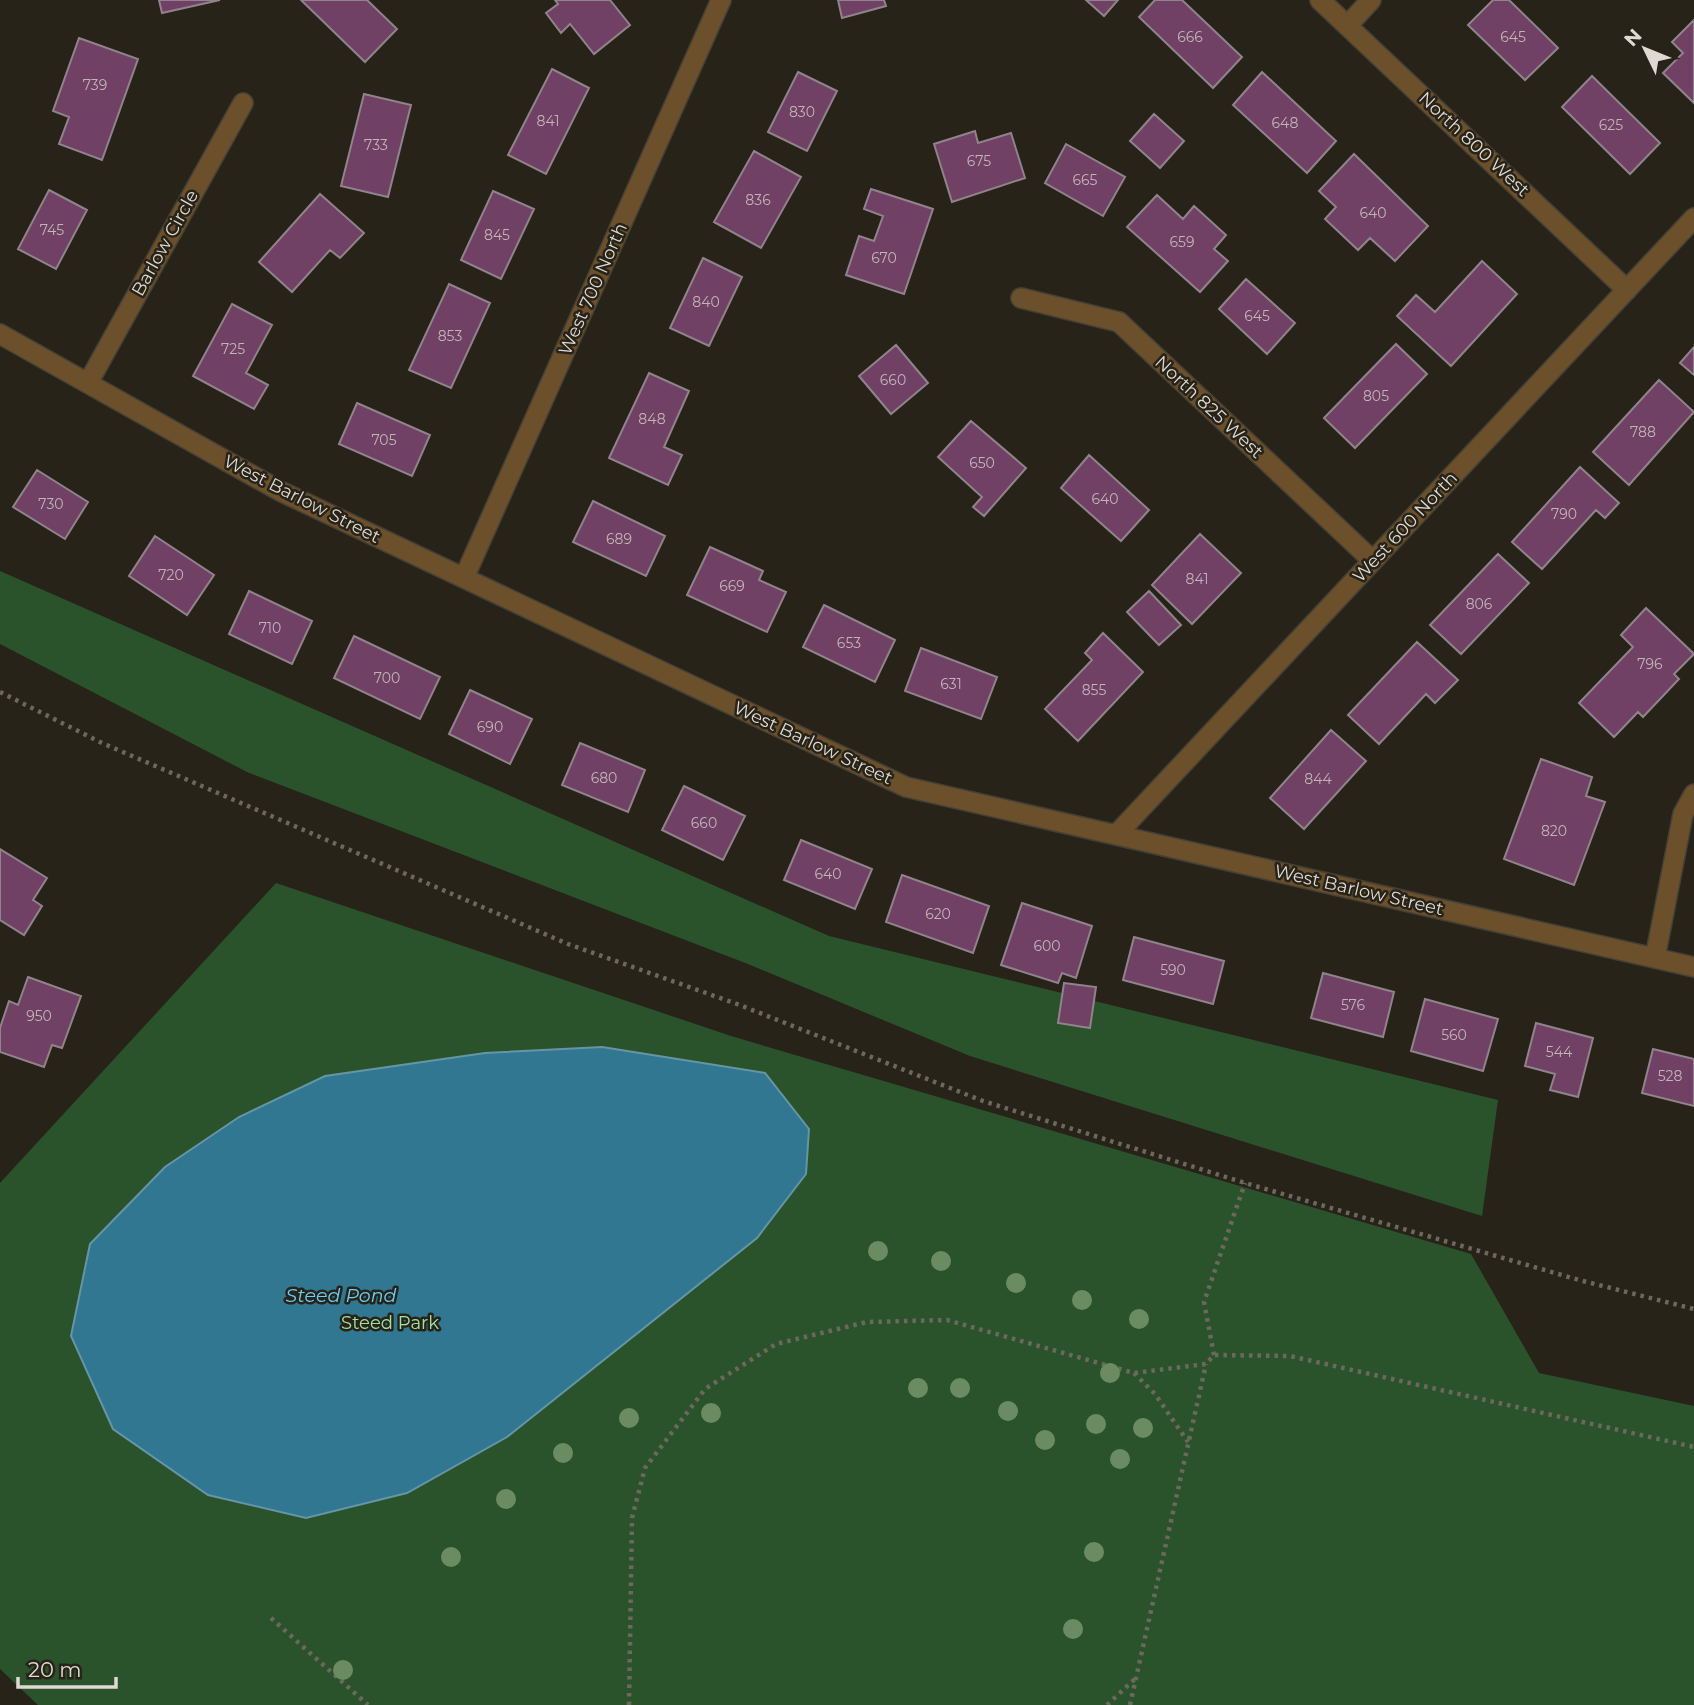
<svg xmlns="http://www.w3.org/2000/svg" width="1694" height="1705" font-family="Montserrat,sans-serif">
	<rect width="100%" height="100%" fill="#282318"/>
	<path fill="#2b532b" d="M0,571l829,365 669,164 -16,116 -512,-160 -222,-92 -501,-192 -247,-128z
		M276,883l455,153 740,218 68,119 155,33v299h-1656l-38,-36v-486z"/>
	<path fill="#317792" stroke="#6595a6" stroke-width="2" d="M602,1047l163,26 44,56 -3,45 -49,64 -250,199 -100,56 -101,25 -98,-23 -95,-66 -42,-93 19,-92 75,-77 74,-50 86,-41 160,-23z"/>
	<path fill="#704164" stroke="#90838c" stroke-width="2" d="M159,0h61l-58,13z
		M301,0h66l30,29 -32,33z
		M555,0h55l20,25 -36,29 -24,-30 -9,9 -15,-20 12,-9z
		M838,0h46l2,6 -44,12z
		M1086,0h32l-14,16z
		M1155,0h27l60,57 -29,31 -74,-71z
		M1493,0h16l49,48 -33,32 -57,-55z
		M1694,20v83l-31,-30 20,-20 -11,-11z
		M79,38l59,21 -36,101 -43,-16 10,-27 -16,-6z
		M552,69l37,19 -43,86 -38,-19z
		M798,72l39,19 -30,60 -39,-19z
		M1262,72l74,69 -29,32 -74,-68z
		M1592,76l68,67 -30,31 -68,-67z
		M364,94l47,11 -23,92 -47,-11z
		M1154,114l30,27 -24,27 -30,-27z
		M975,131l3,12 33,-10 14,45 -73,24 -18,-58z
		M1066,144l59,33 -22,39 -58,-33z
		M754,151l47,26 -40,71 -47,-26z
		M1354,154l74,72 -33,35 -25,-23 -12,12 -33,-31 11,-12 -17,-16z
		M871,189l62,20 -29,85 -58,-19 13,-39 15,5 9,-25 -19,-7z
		M49,190l38,20 -31,59 -38,-20z
		M493,191l41,18 -33,70 -40,-19z
		M320,194l44,39 -24,25 -10,-8 -38,42 -33,-30z
		M1157,195l26,24 11,-13 32,29 -12,14 14,12 -28,31 -73,-65z
		M703,258l39,19 -33,69 -39,-18z
		M1482,261l35,33 -66,72 -54,-50 19,-21 19,17z
		M1246,279l49,44 -28,31 -48,-45z
		M449,284l41,19 -39,85 -42,-18z
		M232,304l40,21 -26,48 22,12 -14,24 -61,-33z
		M1396,344l31,30 -72,74 -31,-30z
		M896,345l32,38 -37,31 -32,-38z
		M1694,347v28l-14,-12z
		M649,373l40,18 -25,56 18,8 -14,30 -59,-27z
		M1659,380l35,32 -65,73 -36,-33z
		M357,403l73,32 -18,41 -73,-32z
		M971,421l55,47 -42,48 -11,-9 9,-10 -44,-40z
		M1089,455l60,55 -28,31 -60,-53z
		M1580,467l39,36 -14,15 -9,-8 -54,59 -30,-27z
		M37,470l51,32 -23,37 -52,-32z
		M593,501l72,35 -19,40 -73,-34z
		M1200,534l41,39 -49,51 -40,-39z
		M155,536l59,39 -27,40 -58,-39z
		M710,547l53,24 -4,9 27,12 -19,40 -80,-37z
		M1498,554l31,29 -68,71 -31,-29z
		M249,591l63,30 -20,43 -63,-30z
		M1149,591l32,34 -22,20 -32,-33z
		M824,605l71,35 -20,42 -72,-35z
		M1646,608l48,46 -20,20 5,5 -36,38 -5,-5 -24,25 -35,-34 54,-56 -12,-12z
		M1103,633l40,39 -65,69 -33,-32 47,-49 -7,-7z
		M354,636l86,41 -20,42 -86,-41z
		M1417,642l41,38 -23,23 -9,-9 -47,50 -31,-29z
		M921,648l76,29 -16,42 -76,-28z
		M470,690l62,29 -22,45 -61,-30z
		M1331,730l35,31 -62,68 -34,-31z
		M580,743l65,27 -17,42 -66,-27z
		M1541,759l51,18 -6,19 19,6 -31,83 -70,-26z
		M684,786l61,30 -22,44 -61,-30z
		M801,840l71,29 -17,40 -71,-29z
		M0,849l47,29 -14,22 9,6 -18,29 -24,-15z
		M902,875l87,31 -16,47 -87,-31z
		M1022,903l70,23 -16,52 -14,-5 -4,10 -57,-18z
		M1134,937l90,24 -11,43 -90,-24z
		M1323,973l71,19 -11,45 -72,-19z
		M28,977l53,19 -19,52 -10,-3 -8,22 -44,-15v-24l9,-27 9,4z
		M1064,983l32,4 -6,41 -32,-5z
		M1425,999l73,20 -15,52 -72,-20z
		M1536,1023l57,15 -15,59 -28,-7 5,-16 -30,-8z
		M1653,1049l41,10v47l-52,-13z"/>
	<g fill="none" stroke-linecap="round" stroke-linejoin="round">
		<g stroke="#454036" stroke-width="22">
			<path id="minor" d="M1320,0l307,290
				M1348,25l23,-25
				M1021,298l98,24 254,239
				M0,334l280,157 626,296 788,180
				M88,383l155,-280
				M464,578l257,-578
				M1116,835l578,-617
				M1655,958l28,-144 11,-20"/>
		</g>
		<path stroke="#6d685e" stroke-width="4.5" stroke-dasharray="3.5 5" stroke-linecap="butt" d="M0,692l102,51 466,201 169,60 246,97 262,82 334,97 115,29
			M1214,1355l-10,-53 41,-119
			M1134,1373l21,21 33,48
			M271,1618l97,87
			M629,1705l3,-187 13,-50 60,-79 71,-45 91,-22 80,-2 187,53 72,-9 8,-9 76,1 404,91
			M1107,1705l30,-28
			M1130,1705l76,-341"/>
		<use href="#minor" stroke="#6c502c" stroke-width="19"/>
	</g>
	<g fill="#6b8c63">
		<circle cx="878" cy="1251" r="10"/>
		<circle cx="941" cy="1261" r="10"/>
		<circle cx="1016" cy="1283" r="10"/>
		<circle cx="1082" cy="1300" r="10"/>
		<circle cx="1139" cy="1319" r="10"/>
		<circle cx="1110" cy="1373" r="10"/>
		<circle cx="918" cy="1388" r="10"/>
		<circle cx="960" cy="1388" r="10"/>
		<circle cx="1008" cy="1411" r="10"/>
		<circle cx="711" cy="1413" r="10"/>
		<circle cx="629" cy="1418" r="10"/>
		<circle cx="1096" cy="1424" r="10"/>
		<circle cx="1143" cy="1428" r="10"/>
		<circle cx="1045" cy="1440" r="10"/>
		<circle cx="563" cy="1453" r="10"/>
		<circle cx="1120" cy="1459" r="10"/>
		<circle cx="506" cy="1499" r="10"/>
		<circle cx="1094" cy="1552" r="10"/>
		<circle cx="451" cy="1557" r="10"/>
		<circle cx="1073" cy="1629" r="10"/>
		<circle cx="343" cy="1670" r="10"/>
	</g>
	<g text-anchor="middle" dominant-baseline="central" stroke-width="5" stroke-linejoin="round" paint-order="stroke">
		<g font-size="14" fill="#c2b4b7">
			<text x="1190" y="37">666</text>
			<text x="1513" y="37">645</text>
			<text x="95" y="85">739</text>
			<text x="802" y="112">830</text>
			<text x="548" y="121">841</text>
			<text x="1285" y="123">648</text>
			<text x="1611" y="125">625</text>
			<text x="376" y="145">733</text>
			<text x="979" y="161">675</text>
			<text x="1085" y="180">665</text>
			<text x="758" y="200">836</text>
			<text x="1373" y="213">640</text>
			<text x="52" y="230">745</text>
			<text x="497" y="235">845</text>
			<text x="1182" y="242">659</text>
			<text x="884" y="258">670</text>
			<text x="706" y="302">840</text>
			<text x="1257" y="316">645</text>
			<text x="450" y="336">853</text>
			<text x="233" y="349">725</text>
			<text x="893" y="380">660</text>
			<text x="1376" y="396">805</text>
			<text x="652" y="419">848</text>
			<text x="1643" y="432">788</text>
			<text x="384" y="440">705</text>
			<text x="982" y="463">650</text>
			<text x="1105" y="499">640</text>
			<text x="51" y="504">730</text>
			<text x="1564" y="514">790</text>
			<text x="619" y="539">689</text>
			<text x="171" y="575">720</text>
			<text x="1197" y="579">841</text>
			<text x="732" y="586">669</text>
			<text x="1479" y="604">806</text>
			<text x="270" y="628">710</text>
			<text x="849" y="643">653</text>
			<text x="1650" y="664">796</text>
			<text x="387" y="678">700</text>
			<text x="951" y="684">631</text>
			<text x="1094" y="690">855</text>
			<text x="490" y="727">690</text>
			<text x="604" y="778">680</text>
			<text x="1318" y="779">844</text>
			<text x="704" y="823">660</text>
			<text x="1554" y="831">820</text>
			<text x="828" y="874">640</text>
			<text x="938" y="914">620</text>
			<text x="1047" y="946">600</text>
			<text x="1173" y="970">590</text>
			<text x="1353" y="1005">576</text>
			<text x="39" y="1016">950</text>
			<text x="1454" y="1035">560</text>
			<text x="1559" y="1052">544</text>
			<text x="1670" y="1076">528</text>
		</g>
		<g font-size="18" fill="#dedad3" stroke="#282318">
			<text transform="translate(1474 144) rotate(43)">North 800 West</text>
			<text transform="translate(165 243) rotate(-61)">Barlow Circle</text>
			<text transform="translate(593 289) rotate(-66)">West 700 North</text>
			<text transform="translate(1209 407) rotate(43)">North 825 West</text>
			<text transform="translate(302 499) rotate(27)">West Barlow Street</text>
			<text transform="translate(1405 527) rotate(-47)">West 600 North</text>
			<text transform="translate(813 743) rotate(25)">West Barlow Street</text>
			<text transform="translate(1359 890) rotate(13)">West Barlow Street</text>
		</g>
		<g font-size="18" fill="#a1e2a0" stroke="#282318">
			<text x="390" y="1323">Steed Park</text>
		</g>
		<g font-size="19" font-style="italic" fill="#68cff8" stroke="#282318">
			<text x="341" y="1295">Steed Pond</text>
		</g>
	</g>
	<g transform="translate(1645 49) rotate(313)" stroke="#282318" stroke-width="5" paint-order="stroke">
	<path d="M0-5L12 26L0 18L-12 26Z" fill="#dedad3"/>
	<text y="-10" font-size="19" font-weight="bold" text-anchor="middle" fill="#dedad3">N</text>
	</g>
	<path d="M18 1677v10h98v-10" fill="none" stroke="#dedad3" stroke-width="3.5"/>
	<text x="28" y="1677" font-size="21" fill="#dedad3" stroke="#282318" stroke-width="5" paint-order="stroke">20 m</text>
</svg>
